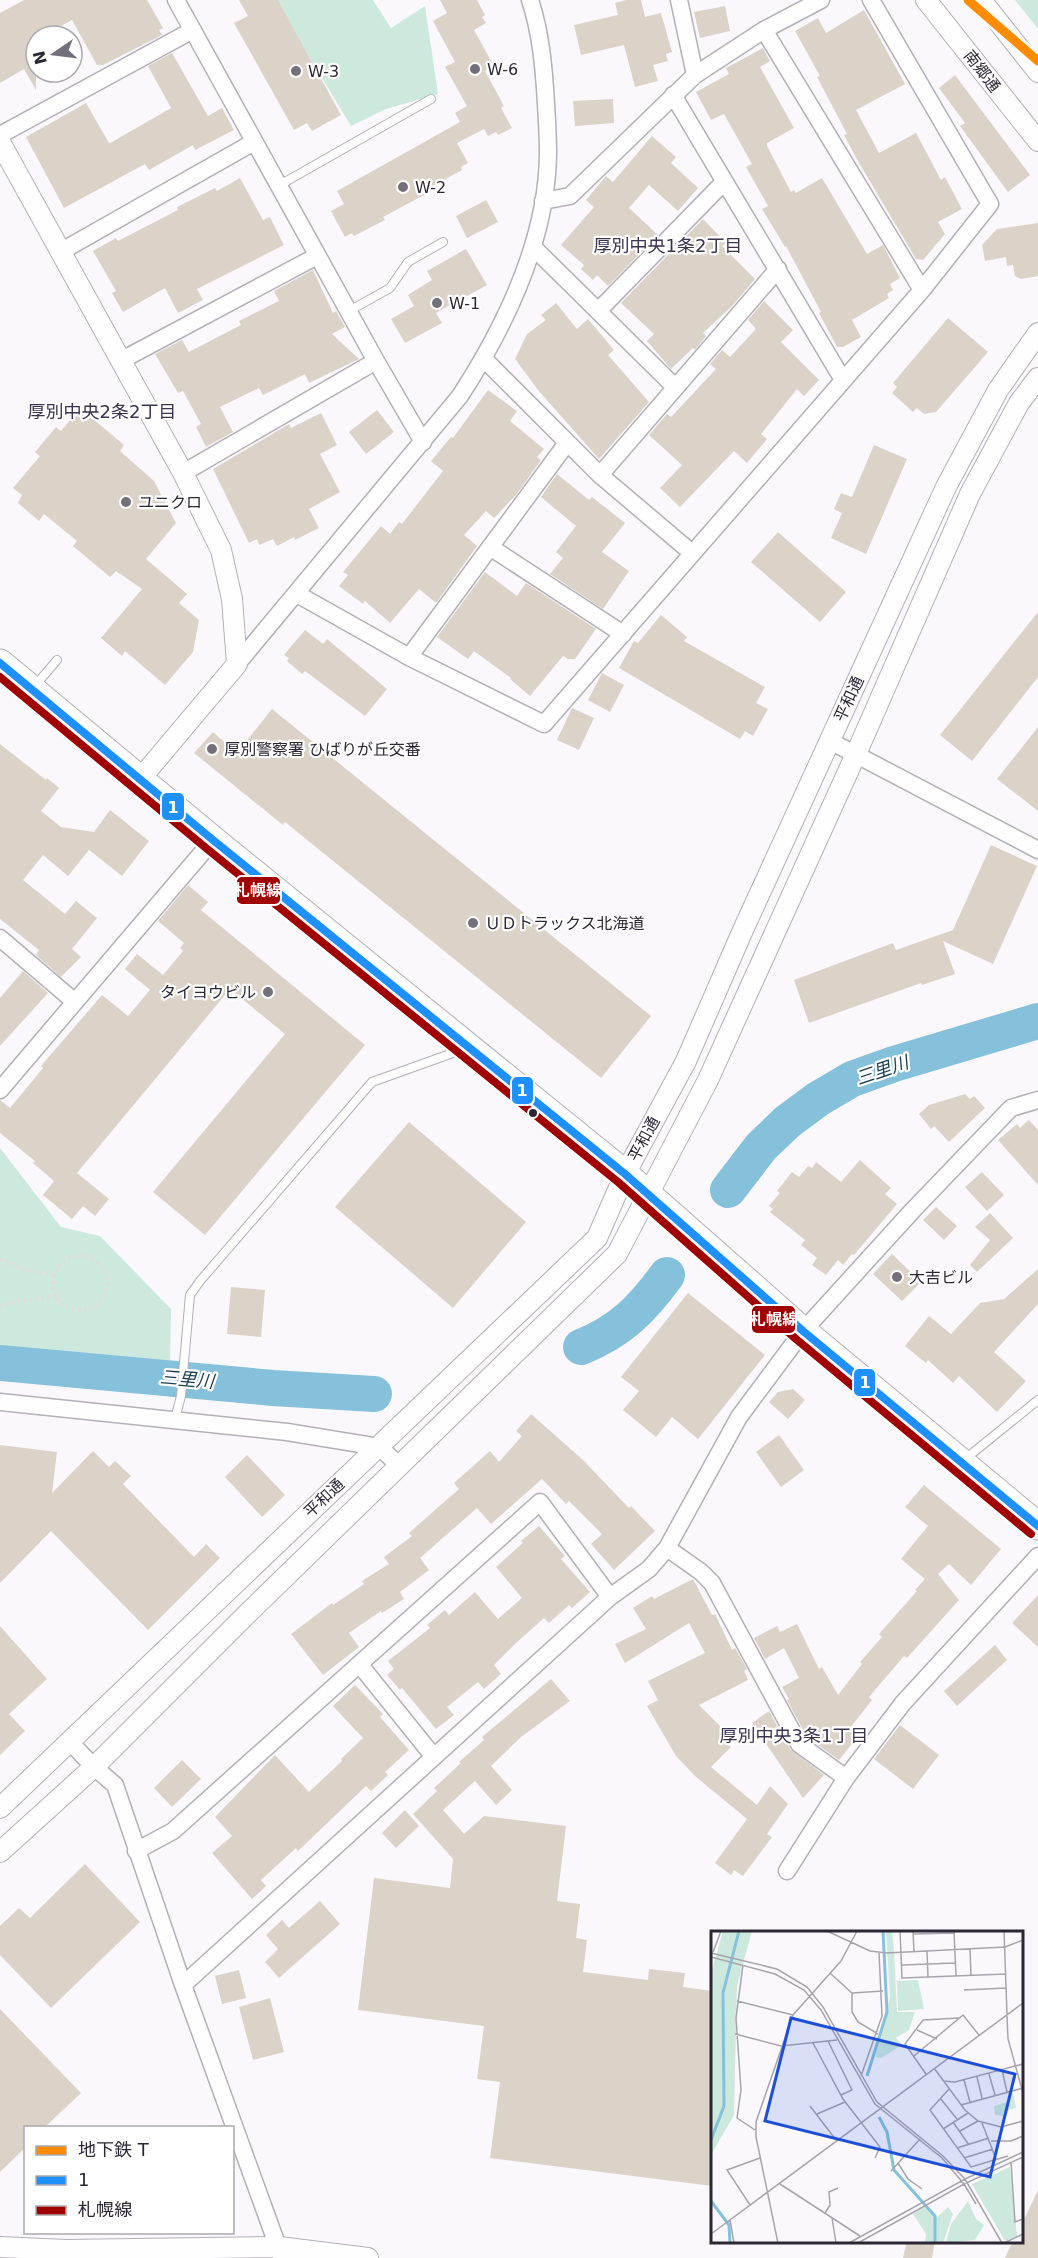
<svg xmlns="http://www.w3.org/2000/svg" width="1038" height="2258" font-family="'DejaVu Sans','Noto Sans JP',sans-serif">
	<rect width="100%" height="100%" fill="#faf8fd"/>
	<path fill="#cde9dd" d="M275,0h98l18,28 34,-22 13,88 -52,15 -35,17z
		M1015,0h23v29z
		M0,1148l61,79 39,9 71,73 -1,61 -170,-8z"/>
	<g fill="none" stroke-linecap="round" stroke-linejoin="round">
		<path stroke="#86c1db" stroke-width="36" d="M728,1190l33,-43 26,-25 31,-23 34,-20 42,-15 144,-43
			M581,1347c40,-16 61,-38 86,-72
			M0,1363l273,25 101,6"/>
	</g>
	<path fill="#dbd3c8" d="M24,0h123l16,28 -4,2 3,5 -59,30h-6l-25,-45 -29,16h-7v54l-12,-21 -24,14v-70z
		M239,0h39l63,115 -29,16 -5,-8 -13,7 -60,-107 14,-7z
		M440,0h37l8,15 -3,2 4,6 -12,7 20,36 -9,5 19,35 -3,2 11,20 -14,7 -2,-3 -8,4 -4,-7 -27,14 11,20 -7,4 1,3 -38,21 2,3 -43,23 2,3 -31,16 -2,-3 -7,4 -14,-26 13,-7 -7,-13 123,-69 -5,-9 12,-7 -22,-39 10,-5 -22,-41 14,-8z
		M626,0h15l4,17 16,-4 11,39 -6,2 2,7 -15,4 5,16 -23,6 -11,-42 -43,10 -7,-30 44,-10 -3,-12z
		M725,6l5,25 -30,7 -6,-26z
		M864,10l41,74 -49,26 23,43 37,-20 25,47 4,-3 17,32 -24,13 7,12 -22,26 -7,-1 -57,-96 -15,-28 3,-1 -30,-57 3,-1 -25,-45 23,-13 8,15z
		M763,48l7,13 -10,6 34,61 -27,15v3l24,46 3,-2 2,3 26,-15 45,76 16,-9 17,33 -10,6 3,6 -6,4 2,4 -37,22 9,17 -18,10h-6l-18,-34 2,-1 -35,-66 -1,1 -23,-38 6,-3 -22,-39 6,-3 -28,-50 -13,6 -15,-28 33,-18 -3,-6z
		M172,53l36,63 14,-8 12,22 -39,20 -2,-5 -44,25 -4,-6 -81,44 -38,-71 60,-34 23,40 3,-1 59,-34 -23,-42z
		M955,75l75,100 -22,17 -48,-66 5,-3 -26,-35z
		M613,99l1,24 -39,3 -2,-25z
		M652,136l24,21 -5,6 27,25 -20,23 -29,-26 -20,23 29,27 -50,51 -11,-11 -4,5 -12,-11 3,-4 -23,-20 33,-38 -8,-7 20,-24 7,6z
		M240,178l23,42 7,-3 14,28 -87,44 6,11 -25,13 -13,-25 -42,24 -11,-19 4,-2 -23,-40 23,-13 2,3 60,-31 -1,-3 38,-19 2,3z
		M486,200l12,22 -31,16 -11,-22z
		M703,219l23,24 -4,3 33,33 -23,27 -29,27 3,3 -11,14 -2,-2 -22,21 -24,-28 7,-7 -33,-31z
		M1038,223v53l-17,3 -6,-3 -2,-11 -6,1 -1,-9 -21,4 -3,-16 15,-16z
		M466,249l21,36 -51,28 6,10 -37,20 -14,-24 23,-13 -6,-11 24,-15 -5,-9z
		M313,270l20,43 3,-2 9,16 -13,7 27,25 -50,24 -4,-9 -42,21 -4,-7 -39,19 13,25 -27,15 -10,-20 5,-3 -18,-33 -5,2 -23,-39 27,-14 7,12 52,-27 -2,-4 40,-20 -5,-10z
		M764,301l29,29 -12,12 38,38 -15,16 -7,-7 -36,45 6,5 -20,24 -13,-12 -54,56 -20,-19 22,-23 -33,-30 18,-21 4,3 45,-48 -6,-5 12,-14 8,7 26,-28 -8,-9z
		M556,303l21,26 11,-10 26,31 -6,5 41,47 -50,57 -61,-69 -23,-31 12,-25 19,-14 -5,-5z
		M948,318l40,34 -52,60 -12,2 -7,-6 -4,4 -21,-19 5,-6 -4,-4z
		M488,390l29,21 -7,10 34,28 -7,8 4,3 -25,35 -22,23 -8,-7 -22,24 13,11 -41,57 -17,-14 -29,34 -25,-22 -2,3 -24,-18 9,-11 -5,-3 38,-46 9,8 9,-12 3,2 41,-53 -12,-10 20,-24 2,1z
		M80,408l44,37 -4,6 34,30 22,42 -30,36 41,35 -8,9 20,17 -6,32 -28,33 -40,-34 -3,5 -21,-18 41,-49 -26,-18 -6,6 -37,-31 4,-5 -33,-27 -5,7 -21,-18 4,-8 -9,-7 27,-32 -5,-4 21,-25 5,4z
		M377,410l17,22 -28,22 -17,-22z
		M321,413l16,32 -17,9 20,38 -31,17 10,19 -24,12 -1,-3 -17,9 -4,-7 -14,6 -2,-6 -8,4 -36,-74 76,-45 2,4z
		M874,445l33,14 -41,95 -35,-16 11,-25 -8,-4 7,-16 11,4z
		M557,474l32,26 3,-3 33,26 -23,29 27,19 -26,38 -53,-35 13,-16 -7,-6 20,-26 -35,-29z
		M778,532l68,60 -26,30 -69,-60z
		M485,572l32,24 9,-13 70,46 -21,30h-7l-5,-3 -33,40 -20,-17 1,-1 -37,-27 -6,8 -31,-22z
		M1038,612v65l-66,84 -32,-26z
		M661,615l26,22 -3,4 81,46 -9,16 12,6 -15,27 -8,-5 -5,8 -121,-71 15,-27 4,2z
		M305,630l18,14 4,-5 60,50 -22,27 -60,-45 -3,3 -15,-13 2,-3 -5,-3z
		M602,673l22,12 -14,27 -22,-12z
		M572,708l22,10 -15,32 -22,-10z
		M272,709l379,307 -50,62 -316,-256 -2,3 -89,-72 19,-21 24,21z
		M1038,727v84l-41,-32z
		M0,744l46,36 1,-2 12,10 -18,23 20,16 33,5 16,-22 39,31 -27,35 -33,-26 -21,26 -25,-21 -20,25 42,34 11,-13 21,17 -25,31 9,8 -20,20 -25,-22 3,-5 -39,-31z
		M991,845l46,21 -44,98 -50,-23 12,33 -33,11 -1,-2 -112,40 -15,-43 99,-37 3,7 57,-20z
		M188,885l20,17 -7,8 164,135 -160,190 -52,-43 132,-158 -55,-45 -153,184 32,26 -14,17 -12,-10 -11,13 -29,-24 11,-14 -21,-18 2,-2 -35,-28v-33l10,8 33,-40 -2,-2 61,-71 26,21 22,-26 -25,-21 12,-15 26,21 20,-24 -3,-3 4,-5 -26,-22z
		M23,971l25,22 -48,53v-48z
		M965,1094l5,5 4,-3 11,12 -36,34 -15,-16 -3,3 -12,-15 10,-9z
		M1029,1120l9,10v55l-40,-45 19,-16 3,4z
		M409,1122l117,100 -73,86 -118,-101z
		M860,1160l31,28 -6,6 12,10 -43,51 -2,-1 -9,11 -5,-5 -12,15 -14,-10 5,-7 -16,-13 4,-5 -35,-28 3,-3 -4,-3 11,-13 -3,-2 15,-19 7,5 9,-11 4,2 4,-6 25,20z
		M982,1172l22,23 -17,16 -22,-24z
		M936,1207l21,19 -13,14 -21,-20z
		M990,1213l23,25 -36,34 -7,-7 20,-25 -15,-13z
		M892,1254l29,28 -19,19 -29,-27z
		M1038,1269v35l-44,48 32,29 -29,31 -38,-36 -6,7 -25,-23 -2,3 -21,-17 24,-30 22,18 29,-31 24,-4z
		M231,1287l34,3 -4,47 -34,-3z
		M688,1293l77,62 -67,84 -26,-22 -16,20 -33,-27 16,-19 -18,-14z
		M793,1389l12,11 -17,19 -19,-17 9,-10z
		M531,1414l52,46 46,48 2,-2 24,25 -41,39 -23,-26 11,-10 -33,-33 -3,3 -24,-25 -51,45 -14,-16 -57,50 9,12 -29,22 4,7 -22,14 -1,-2 -32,22 10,14 -36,28 -32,-41 41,-31 1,2 31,-21 -2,-3 27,-17 -5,-7 28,-21 -3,-3 50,-44 -5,-6 36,-32 9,11 23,-26 -6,-5z
		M779,1435l25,35 -23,17 -25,-35z
		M0,1445l57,7 -5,41 41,-42 16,16 6,-6 16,15 -8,8 71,73 12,-13 14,14 -72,72 -97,-99 -51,52z
		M247,1455l38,40 -23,22 -37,-40z
		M924,1485l77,64 -30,36 -22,-21 -11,10 21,26 -52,58 -3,-2 -35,41 3,3 -22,28 9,7 -20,25 -32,-23 -20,-37 2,-1 -7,-12 17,-9 -15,-30 -19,11 -11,-21 23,-12 3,6 17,-8 22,45 3,-2 16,28 24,-31 -2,-2 22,-25 -3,-3 38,-43 -2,-1 10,-11 -24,-20 27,-33 -23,-19z
		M539,1526l26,30 -4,3 29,33 -18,16 -3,-3 -20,18 -5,-5 -28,25 -22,22 7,9 -17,15 -6,-7 -31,25 7,8 -18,14 -34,-41 -2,2 -13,-15 7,-6 -6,-8 42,-33 -3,-3 18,-15 4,5 26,-23 23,27 24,-21 -26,-31 27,-24 -2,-2z
		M693,1579l19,36 3,-1 17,36 3,-2 12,21 -3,2 4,9 -49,25 30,30 -5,5 7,7 -20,20 46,38 13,-19 18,18 -21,30 5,3 -29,39 -9,-6 -3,5 -16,-12 32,-44 -52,-43 -19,-20 -29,-50 11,-6 -10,-19 57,-28 -16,-30 -64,40 -10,-19 31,-15 -13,-21 19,-12 2,3z
		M1038,1595v52l-26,-24z
		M0,1626l47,53 -38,35 16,17 -25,24z
		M995,1645l12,15 -50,46 -13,-15z
		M551,1679l19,22 -49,36 -30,29 21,24 -16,15 -21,-24 -32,29 21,24 20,-18 82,10 -9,75 23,3 -4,34 11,2 -4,32 65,8 1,-11 36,4 -2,14 29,4v195l-222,-28 10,-76 -23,-3 7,-53 -126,-16 16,-132 76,10 3,-29 -40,-45 24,-23 -3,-3 27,-25 -2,-1 25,-22 -2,-3z
		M355,1685l28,29 -3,3 29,33 -24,22 3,3 -17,16 -5,-5 -68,65 -2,-3 -35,32 5,6 -14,13 -40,-46 20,-17 -17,-19 60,-62 34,37 33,-31 -1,-2 22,-21 -30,-32z
		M769,1711l21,38 34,26 -21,23 -51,-75z
		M900,1725l39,30 -26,34 -39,-30z
		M182,1760l19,19 -29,28 -18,-19z
		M405,1810l14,16 -23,22 -14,-15z
		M85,1864l55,58 -89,86 -51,-53v-29l19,-18 11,10z
		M320,1901l20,23 -61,54 -14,-16 13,-13 -12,-14 16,-15 7,8z
		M239,1970l7,28 -24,6 -7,-28z
		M270,1998l14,54 -31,8 -14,-53z
		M0,2009l81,84 -36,34h-19v20l-26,25z
		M1038,2190v68h-33l8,-17h9v-17z
		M907,2241h28l-3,17h-29z"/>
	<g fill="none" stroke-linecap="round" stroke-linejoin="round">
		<g stroke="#b3b0b8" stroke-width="10">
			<path id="service" d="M278,186l153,-87
				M349,311l41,-23 18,-26 35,-20
				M34,687l23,-27
				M175,1419l6,-23 9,-101 10,-14 172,-199 92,-33
				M964,1460l74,-60"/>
		</g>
		<g stroke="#b3b0b8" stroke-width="19">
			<path id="minor" d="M176,0l200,361 47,81
				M679,0l16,75
				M764,30l158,260
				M673,95l170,285
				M0,135l193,-105
				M543,201l27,-5 125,-121 69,-45 57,-30
				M533,247l142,140
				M60,252l194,-110
				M599,310l125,-128
				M484,359l116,116 92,78
				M120,361l197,-105
				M183,473l193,-112
				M600,475l178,-206
				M490,547l133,87
				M297,594l112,63 135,67 378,-434 68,-86 -119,-204
				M409,657l158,-214
				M237,664l223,-268c46,-71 87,-155 88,-242 0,-17 -1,-34 -2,-50 -2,-35 -5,-71 -16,-104
				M830,741l208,109
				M0,938l75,64
				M0,1090l213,-250
				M0,1402l287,30 92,15 21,19
				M667,1548l34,24 11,11 87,161 47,34
				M360,1665l74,92
				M69,1741l25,26 21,18 68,200 99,273
				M136,1851l37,-20 367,-329 70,95
				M787,1871l59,-93 57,-75 135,-147
				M183,1985l427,-388 39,-28 18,-21 72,-131 64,-86 110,-121 98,-102 27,-8"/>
		</g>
		<g stroke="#b3b0b8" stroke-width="22">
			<path id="tertiary" d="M926,0l112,141
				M981,0l57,72
				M0,142l183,331 38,77 11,49 5,65 -96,114
				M0,1808l597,-570 28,-64 61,-113 57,-131 203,-443 52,-97 40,-57
				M0,1852l94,-85 152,-152 371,-361 91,-174 148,-326 114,-260 49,-91 19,-25
				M0,2247l66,3 213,-3 89,11"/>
		</g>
		<g stroke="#b3b0b8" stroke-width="29">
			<path id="trunk" d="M0,663l213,177 412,334 178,157 235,195"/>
		</g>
		<path stroke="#ddddde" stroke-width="4" stroke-dasharray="3 3" stroke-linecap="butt" d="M53 1283a27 27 0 1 1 54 0a27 27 0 1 1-54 0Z
			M0,1259l31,13 24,3
			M0,1306l19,-5 38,-5"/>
		<use href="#service" stroke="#fefeff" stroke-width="8"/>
		<use href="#minor" stroke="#fefeff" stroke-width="16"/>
		<use href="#tertiary" stroke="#fefeff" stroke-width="20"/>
		<use href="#trunk" stroke="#fefeff" stroke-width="27"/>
		<g stroke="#fff" stroke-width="12">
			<path id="bus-1" d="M0,663l213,177 412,334 178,157 235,195"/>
		</g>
		<g stroke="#fff" stroke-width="12">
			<path id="bus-2" d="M0,677l206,171 412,334 178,157 235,195"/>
		</g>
		<use href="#bus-1" stroke="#1e90ff" stroke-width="8"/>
		<use href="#bus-2" stroke="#a00000" stroke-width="8"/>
		<g stroke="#fff" stroke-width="14">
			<path id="metro-1" d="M968,0l70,61"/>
		</g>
		<use href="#metro-1" stroke="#ff8c00" stroke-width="9"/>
	</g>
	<g fill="#74707b" stroke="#fff" stroke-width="2">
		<circle cx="475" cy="69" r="6"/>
		<circle cx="296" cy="71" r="6"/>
		<circle cx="403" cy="187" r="6"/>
		<circle cx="437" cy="303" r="6"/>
		<circle cx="126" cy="502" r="6"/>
		<circle cx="212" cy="749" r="6"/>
		<circle cx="473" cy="923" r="6"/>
		<circle cx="268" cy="992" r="6"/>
		<circle cx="897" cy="1277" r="6"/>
	</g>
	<circle fill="#2c2735" stroke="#fff" stroke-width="2" cx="533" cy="1113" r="5"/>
	<g text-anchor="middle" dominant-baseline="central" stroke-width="4.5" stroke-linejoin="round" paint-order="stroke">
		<g font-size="16" fill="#2c2735" stroke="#fff" text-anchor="start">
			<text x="487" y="69">W-6</text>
			<text x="308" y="71">W-3</text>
			<text x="415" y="187">W-2</text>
			<text x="449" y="303">W-1</text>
			<text x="138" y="502">ユニクロ</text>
			<text x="224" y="749">厚別警察署 ひばりが丘交番</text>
			<text x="485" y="923">ＵＤトラックス北海道</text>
			<text x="256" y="992" text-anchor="end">タイヨウビル</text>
			<text x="909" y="1277">大吉ビル</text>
		</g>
		<g font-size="16" fill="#2c2735" stroke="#fff">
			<text transform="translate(982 71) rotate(52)">南郷通</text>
			<text transform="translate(849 699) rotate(-65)">平和通</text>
			<text transform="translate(644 1139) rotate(-62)">平和通</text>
			<text transform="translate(324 1498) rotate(-43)">平和通</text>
		</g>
		<g font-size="18" fill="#3e3350" stroke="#fff">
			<text x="668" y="245">厚別中央1条2丁目</text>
			<text x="102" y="411">厚別中央2条2丁目</text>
			<text x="794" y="1735">厚別中央3条1丁目</text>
		</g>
		<g font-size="18" font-style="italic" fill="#193e4e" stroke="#fff">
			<text transform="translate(882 1070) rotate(-19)">三里川</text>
			<text transform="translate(187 1379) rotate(5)">三里川</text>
		</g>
	</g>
	<g transform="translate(711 1931)">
		<rect width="312" height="312" fill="#faf8fd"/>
		<path d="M12,0h29l-15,55 -3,129 -23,40v-182zM175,0h6l2,19 3,62h18l-6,18 -13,8 6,7 -21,13 -6,-1 15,-60zM207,49l6,29 -26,2 -1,-30zM302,162l3,15 -13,4 1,4 -9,-1 -1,-9 16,-5 -1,-7zM299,236l7,69 -12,5 -33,-57zM257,270l8,18 8,6 -9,15 -29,3 5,-19zM215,275l11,11 11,-10 5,7 -10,29h-18l1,-9 -13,-20z" fill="#cde9dd"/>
		<path fill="none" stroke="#86c1db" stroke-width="3" d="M156,145l20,-64 -4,-81M168,186l8,15 7,38 41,46v27M0,209l13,-34 -1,-113 16,-62M0,270l18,24 1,18"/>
		<path fill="none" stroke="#a8a4ad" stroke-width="1.5" d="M116,0l43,20 17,2 118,-6 18,-7M189,0l2,47 104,-4M202,0l1,21M243,0l2,45M293,0l3,83M202,3l41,-1M259,18l1,26M216,20l1,26M2,21l8,-21M0,22l66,16 30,18 16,20 54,95 66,54 22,23 58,-27M0,26l64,17 29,16 17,20 54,94 67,54 22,26 59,-27M32,34l-7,53 5,72 -4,28 18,12M191,34l53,-2M119,42l22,20 31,-2M253,59l42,-2M141,62v19l6,10 20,12M26,70l56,14M296,85l1,23 15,54M206,99l20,9M24,103l46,12 56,-6M117,110l24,49 -11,5M102,112l30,56 37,48 -5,11M203,125l49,-41 16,20M223,137l31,42 13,11 23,6 22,-6M291,139l5,22M215,143l-21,-30 18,-24 36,-2M278,143l6,21M150,145l21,-60 -3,-63M266,146l5,21M253,149l6,22M232,150l12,1 68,-18M238,158l-19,21 41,57 37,-11M229,167l17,21M250,174l62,-17M99,175l26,34M106,183l28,-12M242,191l16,23M271,192l14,36M232,198l25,-16M249,200l18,-10M280,210h20l12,-5M246,217l32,-10M253,227l29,-9M300,231l4,60 8,-3M187,232l10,16 14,10M180,240l29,-32M69,253l80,52M39,274l-23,-35 33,-12M114,282l5,-8 -1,-13 9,-4M121,287l4,25M19,289l4,23M0,303l312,-231M67,312l-22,-106v-15l37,-107 48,-54 16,-30M138,312l116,-64 37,64M147,312l106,-59 12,20M293,312l19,-9"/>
		<path fill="#1d4ed8" fill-opacity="0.15" stroke="#1d4ed8" stroke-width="3" d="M80,87l224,56 -25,103 -225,-56z"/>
		<rect width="312" height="312" fill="none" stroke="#2c2735" stroke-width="3"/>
	</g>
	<g stroke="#fff" stroke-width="2">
		<rect x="161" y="792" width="24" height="29" rx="6" fill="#1e90ff"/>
		<rect x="236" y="876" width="45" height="29" rx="6" fill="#a00000"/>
		<rect x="511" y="1076" width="23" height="29" rx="6" fill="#1e90ff"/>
		<rect x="751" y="1305" width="45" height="29" rx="6" fill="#a00000"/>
		<rect x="853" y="1368" width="23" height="29" rx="6" fill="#1e90ff"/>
	</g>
	<g font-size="16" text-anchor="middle" font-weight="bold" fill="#fff">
		<text x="173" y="813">1</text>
		<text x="258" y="896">札幌線</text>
		<text x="522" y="1096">1</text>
		<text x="774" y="1325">札幌線</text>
		<text x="865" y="1388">1</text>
	</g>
	<rect x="24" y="2126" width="210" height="108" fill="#ffffff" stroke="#aba9ae" stroke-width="1.5"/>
	<rect x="36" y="2146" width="30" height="9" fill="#ff8c00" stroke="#aba9ae" stroke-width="1.5"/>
	<text x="78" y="2156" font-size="18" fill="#2c2735">地下鉄 T</text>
	<rect x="36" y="2176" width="30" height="9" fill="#1e90ff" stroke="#aba9ae" stroke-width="1.5"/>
	<text x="78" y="2186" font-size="18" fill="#2c2735">1</text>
	<rect x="36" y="2206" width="30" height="9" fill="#a00000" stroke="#aba9ae" stroke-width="1.5"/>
	<text x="78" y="2216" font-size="18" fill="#2c2735">札幌線</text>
	<g transform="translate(54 54) rotate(256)"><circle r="28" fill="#ffffff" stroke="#aba9ae" stroke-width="1.5"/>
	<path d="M0-4.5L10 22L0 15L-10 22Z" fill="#74707b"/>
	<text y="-9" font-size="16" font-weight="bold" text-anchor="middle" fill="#2c2735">N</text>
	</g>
</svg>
